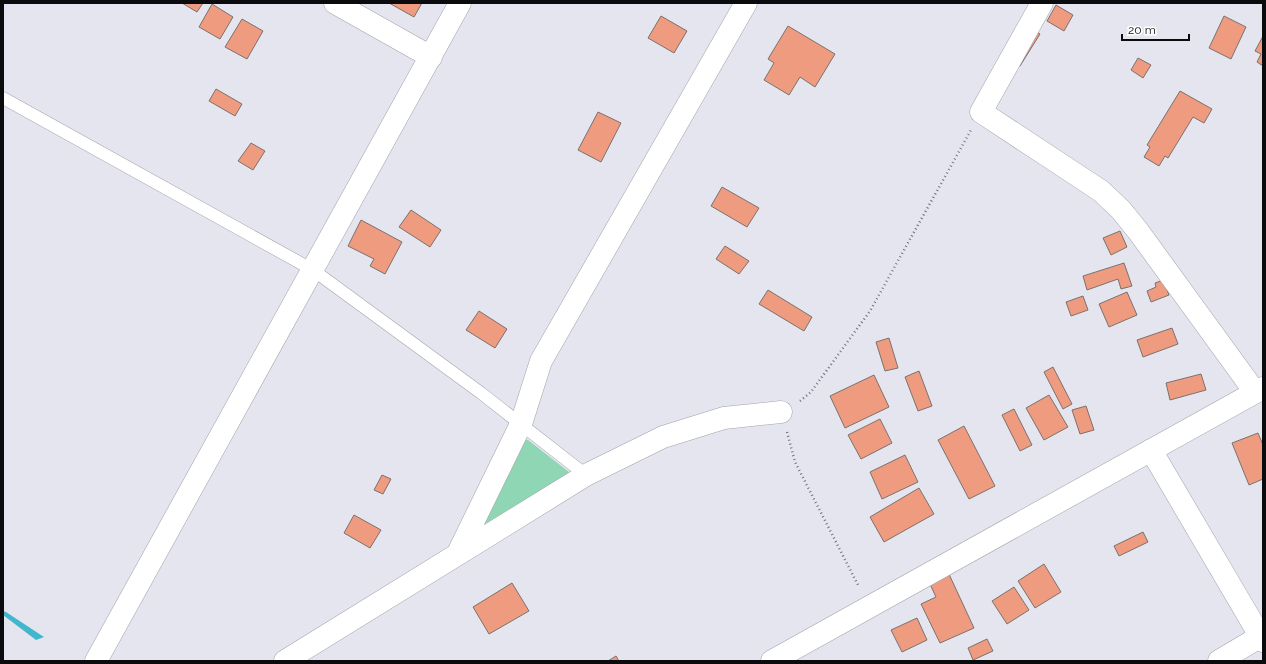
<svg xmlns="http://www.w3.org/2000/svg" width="1266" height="664" font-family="Raleway,sans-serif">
	<rect width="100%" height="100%" fill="#e5e5ef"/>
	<path fill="#8fd7b4" d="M524,439l4,1 41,32v3l-89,52z"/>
	<path fill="#42b7cc" d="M3,611l3,1 38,25 -8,3 -33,-25z"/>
	<path fill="#ee9b80" stroke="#7b716e" d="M182,3h21l-6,9z
		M389,3h33l-8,14z
		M212,4l21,13 -13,22 -21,-12z
		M1056,5l17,10 -9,16 -17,-10z
		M661,16l26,15 -13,22 -26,-15z
		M1224,16l22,11 -15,32 -22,-11z
		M242,19l21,12 -16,28 -22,-12z
		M788,26l47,28 -20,33 -15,-10 -11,18 -25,-15 10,-17 -6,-4z
		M1034,30l6,4 -20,32 -6,-3z
		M1263,36v30l-6,-4 4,-8 -6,-3z
		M1138,58l13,7 -8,13 -12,-8z
		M216,89l26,15 -7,12 -26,-15z
		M1180,91l32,18 -8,14 -11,-6 -25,41 -3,-2 -6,10 -15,-9 6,-10 -3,-2z
		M598,112l23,11 -20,39 -23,-12z
		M251,143l14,8 -12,19 -15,-9z
		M722,187l37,21 -12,19 -36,-21z
		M411,210l30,20 -11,17 -31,-20z
		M361,220l41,22 -17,32 -15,-8 4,-7 -26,-13z
		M1120,231l7,16 -16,8 -8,-17z
		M725,246l24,15 -10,13 -23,-15z
		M1124,263l8,23 -11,3 -3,-10 -31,11 -4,-14z
		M1163,280l6,15 -18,7 -4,-11 9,-4 -1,-4z
		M768,290l44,27 -8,14 -45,-27z
		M1127,292l10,23 -28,12 -10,-23z
		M1083,296l5,14 -17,6 -5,-14z
		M479,311l28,18 -12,19 -29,-18z
		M1172,328l6,16 -35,13 -6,-17z
		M889,338l9,30 -13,3 -9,-29z
		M1053,367l19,37 -9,5 -19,-37z
		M919,371l13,35 -14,5 -13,-34z
		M1201,374l5,16 -36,10 -4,-17z
		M874,375l15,32 -44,21 -15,-32z
		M1049,395l19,32 -24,13 -18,-32z
		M1086,406l8,24 -14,4 -8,-24z
		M1014,409l18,36 -12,6 -18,-36z
		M880,419l12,24 -31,16 -13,-24z
		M964,426l31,60 -26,13 -31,-59z
		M1258,433l5,12v34l-14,6 -17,-42z
		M905,455l13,27 -36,17 -12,-27z
		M382,475l9,4 -8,15 -9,-4z
		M919,488l15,26 -50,28 -14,-25z
		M354,515l27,15 -11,18 -26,-15z
		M1143,532l5,10 -29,14 -5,-10z
		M1044,564l17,28 -26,16 -17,-27z
		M948,572l26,56 -34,15 -19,-39 15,-7 -7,-15z
		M512,583l17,28 -40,23 -16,-27z
		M1014,587l15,23 -22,14 -15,-23z
		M917,618l10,22 -25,12 -11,-22z
		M987,639l6,12 -20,9 -5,-12z
		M616,656l3,5h-11z"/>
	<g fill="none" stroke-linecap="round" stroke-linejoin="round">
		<g stroke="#a2a2ac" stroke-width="13">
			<path id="lane" d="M3,98l310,172 168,123 105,82"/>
		</g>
		<g stroke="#a2a2ac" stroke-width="23">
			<path id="street" d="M335,3l96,54
				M1042,3l-61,109 120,79 20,19 17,21 117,161
				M1151,450l112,191
				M458,553l63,-129 20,-63 205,-358
				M96,661l364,-658
				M285,661l301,-186 77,-38 61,-19 57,-6
				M772,661l491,-273
				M1219,661l44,-26"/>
		</g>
		<path stroke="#737379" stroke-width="2.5" stroke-dasharray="1 3" stroke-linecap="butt" d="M800,401l11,-9 59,-81 101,-181
			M787,432l8,30 64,125"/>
		<use href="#lane" stroke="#fff" stroke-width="12"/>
		<use href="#street" stroke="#fff" stroke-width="22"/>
	</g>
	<rect width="1266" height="664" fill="none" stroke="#0b0b0e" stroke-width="8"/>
	<path d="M1122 34v6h67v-6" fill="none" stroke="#0b0b0e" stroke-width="2"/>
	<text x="1128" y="34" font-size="12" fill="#0b0b0e" stroke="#ffffff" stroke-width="3" paint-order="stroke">20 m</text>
</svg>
